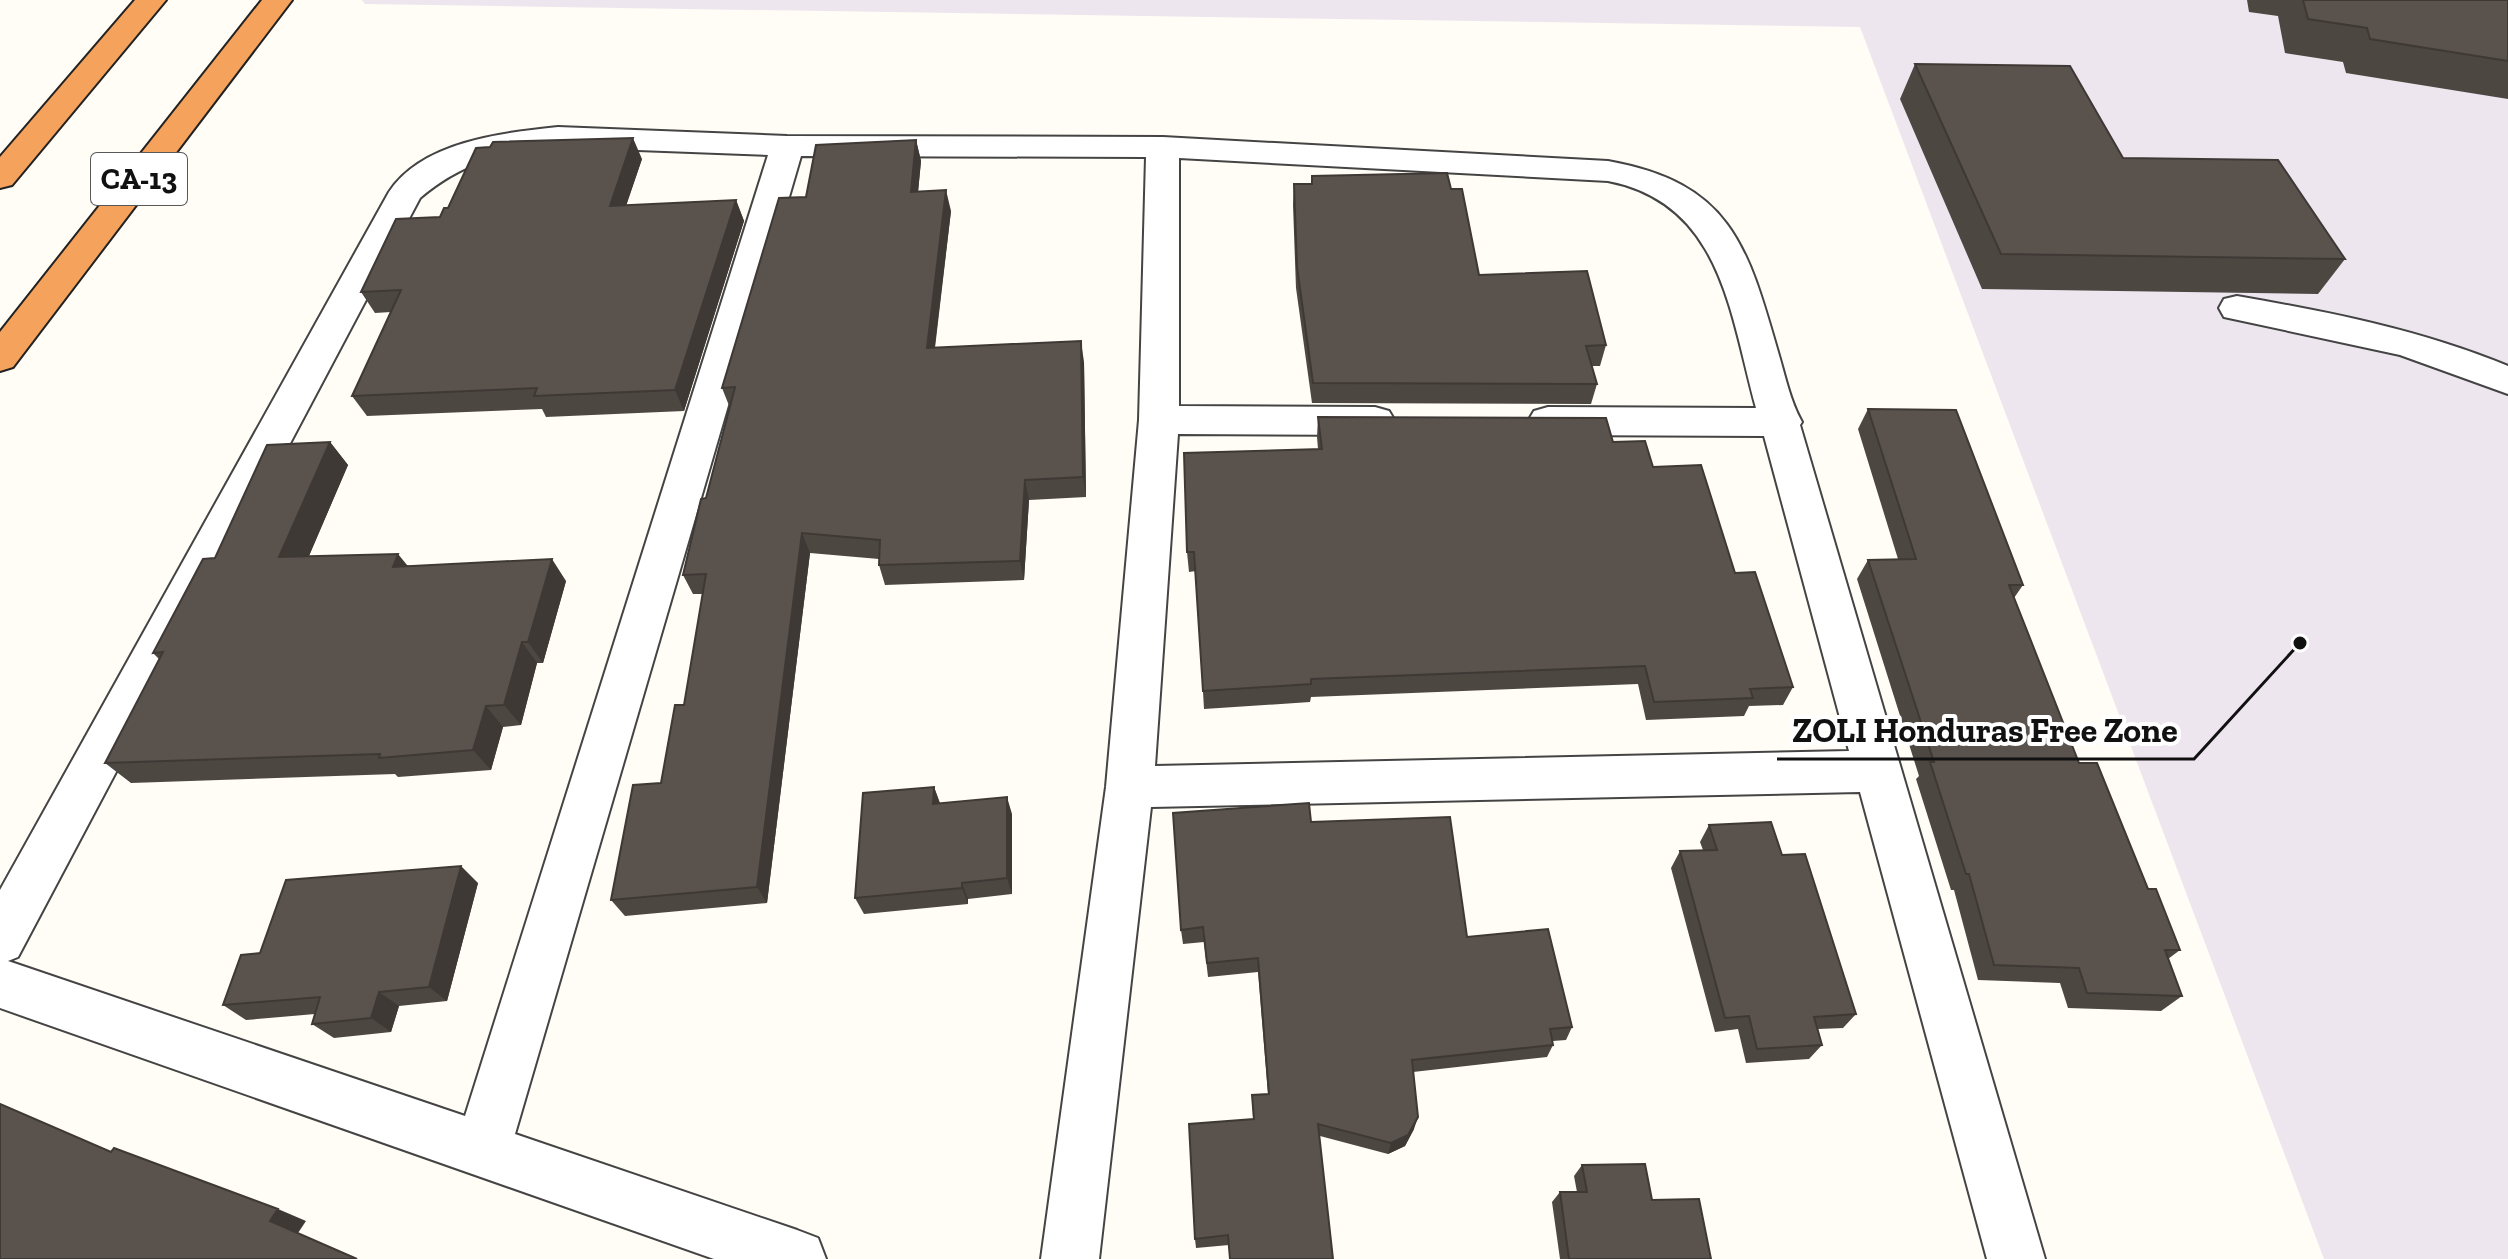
<svg xmlns="http://www.w3.org/2000/svg" width="2508" height="1259" font-family="'Zilla Slab',serif">
	<rect width="100%" height="100%" fill="#fffdf5"/>
	<path fill="#eee6ef" d="M362,0h2146v1259h-184l-464,-1232 -1495,-23z"/>
	<g fill="none" stroke-linecap="round" stroke-linejoin="round">
		<g stroke="#444" stroke-width="4">
			<path id="minor" d="M558,127l229,9 376,1 445,24c122,22 139,83 170,191 7,23 12,49 24,70l-2,3 245,834h-58l-127,-467 -709,15 -52,452h-58l65,-472 33,-367 7,-263 -345,-1 -286,978 282,96 21,8 8,21h-112l-714,-251v-118l389,-698c34,-51 114,-59 169,-65zM558,147l210,8 -303,961 -457,-155 10,-4 402,-759c44,-37 82,-45 138,-51zM1179,158l429,23c114,22 122,133 148,227l-208,-1 -14,4 -6,10 6,10 14,4 216,1 85,315 -694,15 23,-332 197,1 14,-4 6,-10 -6,-10 -14,-4 -196,-1z
				M2237,296c92,16 184,34 271,70v28l-108,-39 -176,-38 -5,-9 5,-9z"/>
		</g>
		<g stroke="#222" stroke-width="4">
			<path id="highway" d="M135,0h31l-154,185 -12,3v-31z
				M262,0h30l-279,367 -13,4v-39z"/>
		</g>
		<use href="#minor" fill="#fff" fill-rule="evenodd"/>
		<use href="#highway" fill="#f5a25d" fill-rule="evenodd"/>
	</g>
	<path fill="#4d4742" d="M2247,0h261v99l-162,-26 -3,-11 -58,-9 -7,-37 -29,-4z
		M1915,64l208,94 222,101 -27,35 -336,-5 -82,-190z
		M916,140l5,21 -3,31 33,19 -16,137 149,14 2,135 -57,3 -5,80 -139,5 -6,-20v-6l-69,-6 -43,350 -142,13 -14,-16 50,-117 23,-78 19,-111h-10l-10,-19 23,-77 24,-90 -8,-20z
		M642,159l-16,46 110,-5 8,21 -60,190 -138,6 -4,-8 -175,7 -15,-20 39,-84 -16,1 -14,-21 87,-84z
		M1294,184l157,5 28,86 127,70 -6,21h-8l5,18 -6,20 -279,-1 -16,-115 -3,-83z
		M1868,409l155,176 -9,13 65,165 69,126 32,61 -12,9 14,37 -21,15 -93,-3 -8,-25 -82,-3 -24,-90h-3l-35,-111 3,-3 -62,-197 11,-19 30,-1 -40,-130z
		M1318,417l295,25 40,25 82,106 58,114 -10,18 -34,1 -5,10 -98,4 -8,-36 -327,13 -1,5 -106,7 -8,-138 -7,1 -2,-20 131,-103 -1,-12z
		M330,442l18,23 -39,91 257,25 -23,82h-6l-16,62 -18,2 -12,43 -93,7 -3,-3 -264,9 -26,-20 54,-104 -6,-6 62,-95z
		M934,787l6,16 72,11v80l-44,5v5l-104,10 -9,-16z
		M1311,822l156,115 105,90 -6,13 -13,1v4l-6,12 -134,15 1,57 -9,17 -17,8 -68,-18 -91,109 -33,3 -1,-9 58,-120 -1,-24 16,-1 -10,-122 -50,5 -4,-35 -21,2 -2,-14z
		M1709,825l73,30 74,159 -13,14 -25,1 4,16 -13,14 -63,4 -8,-34 -23,3 -44,-164 9,-17 23,-1 -3,-8z
		M478,883l-31,118 -48,5 -8,26 -57,6 -22,-14 3,-10 -69,6 -23,-15z
		M1582,1165l70,35 59,59h-151l-8,-57 8,-10h17l-3,-16z"/>
	<path fill="#3f3936" d="M633,138l9,21 -23,68 -9,-21z
		M916,140l5,21 -5,52 -5,-21z
		M946,190l5,21 -19,158 -5,-21z
		M736,200l8,21 -60,190 -9,-21z
		M1081,341l3,21 2,135 -3,-20z
		M330,442l18,23 -49,114 -20,-22z
		M1025,480l4,20 -5,80 -4,-19z
		M802,533l8,20 -43,350 -10,-16z
		M398,554l18,22 -23,-9z
		M552,559l14,22 -23,82 -15,-21z
		M522,642l15,21 -16,62 -17,-20z
		M486,706l17,21 -12,43 -18,-20z
		M934,787l6,17h-7z
		M1007,797l5,17v80l-5,-16z
		M461,866l17,17 -31,118 -18,-14z
		M962,883l6,16v5l-6,-16z
		M379,992l20,14 -8,26 -20,-14z
		M1418,1117l-4,12 -9,17 -17,8 3,-11z
		M278,1209l28,12 -8,12 -28,-12z"/>
	<path fill="#5a524d" stroke="#3f3936" stroke-width="2" d="M2303,0h205v61l-138,-22 -3,-11 -59,-9z
		M1915,64l155,2 53,92 155,2 67,99 -344,-5z
		M633,138l-23,68 126,-6 -61,190 -141,6 3,-8 -185,8 49,-106 -40,2 35,-73 44,-2 4,-9h4l28,-60 14,-1 3,-5z
		M916,140l-5,52 35,-2 -19,158 154,-7 2,136 -58,3 -5,81 -141,4 1,-25 -78,-7 -45,354 -146,13 22,-115 28,-2 14,-78h9l22,-131 -23,1 18,-76 5,-1 29,-111 -13,1 57,-190 27,-1 10,-52z
		M1447,173l4,16h11l17,86 108,-4 19,74 -20,1 11,38 -284,-1 -16,-116 -3,-83h18v-8z
		M1868,409l88,1 67,175h-14l70,178h18l51,126h8l24,61h-15l17,46 -95,-3 -8,-25 -85,-3 -25,-91h-3l-36,-112h4l-66,-202 48,-1z
		M1318,417l288,1 7,24 32,-1 8,26 48,-2 34,108 20,-1 38,115 -43,2 3,9 -99,4 -9,-36 -334,13v5l-108,7 -9,-139h-7l-3,-99 138,-4z
		M330,442l-51,115 119,-3 -5,13 159,-8 -24,83h-6l-18,63 -18,1 -13,44 -94,8 1,-4 -275,9 58,-111 -10,1 50,-94 12,-1 52,-113z
		M934,787l-1,17 74,-7v81l-45,5v5l-107,10 8,-105z
		M1309,803l2,19 139,-5 17,120 81,-8 24,98 -22,2 3,16 -141,15 6,57 -10,18 -17,8 -73,-19 15,135h-103l-2,-24 -33,4 -6,-115 65,-5 -2,-24 17,-1 -11,-136 -51,5 -4,-36 -22,3 -8,-117z
		M1771,822l11,33 23,-1 51,160 -42,3 8,28 -65,4 -8,-33 -24,2 -45,-167 37,-1 -8,-25z
		M461,866l-32,121 -50,5 -8,26 -59,6 8,-27 -97,8 18,-50 19,-2 26,-73z
		M0,1104l111,48 3,-4 164,61 -8,12 87,38h-357z
		M1645,1164l7,36 47,-1 12,60h-142l-9,-67h27l-5,-27z"/>
	<g text-anchor="middle" dominant-baseline="central" stroke-width="8" stroke-linejoin="round" paint-order="stroke">
		<rect fill="#fff" stroke="#585858" stroke-width="2" x="91" y="153" width="96" height="52" rx="6"/>
		<g font-size="30" font-weight="bold" fill="#111">
			<text x="139" y="179">CA-13</text>
		</g>
	</g>
	<path fill="none" stroke="#111" stroke-width="3" d="M2300 643L2194 759H1777"/>
	<circle fill="#111" stroke="#fff" stroke-width="3" cx="2300" cy="643" r="8"/>
	<g font-size="34" text-anchor="middle" font-weight="bold" fill="#111" stroke="#fff" stroke-width="8" stroke-linejoin="round" paint-order="stroke">
		<text x="1985" y="742">ZOLI Honduras Free Zone</text>
	</g>
</svg>
